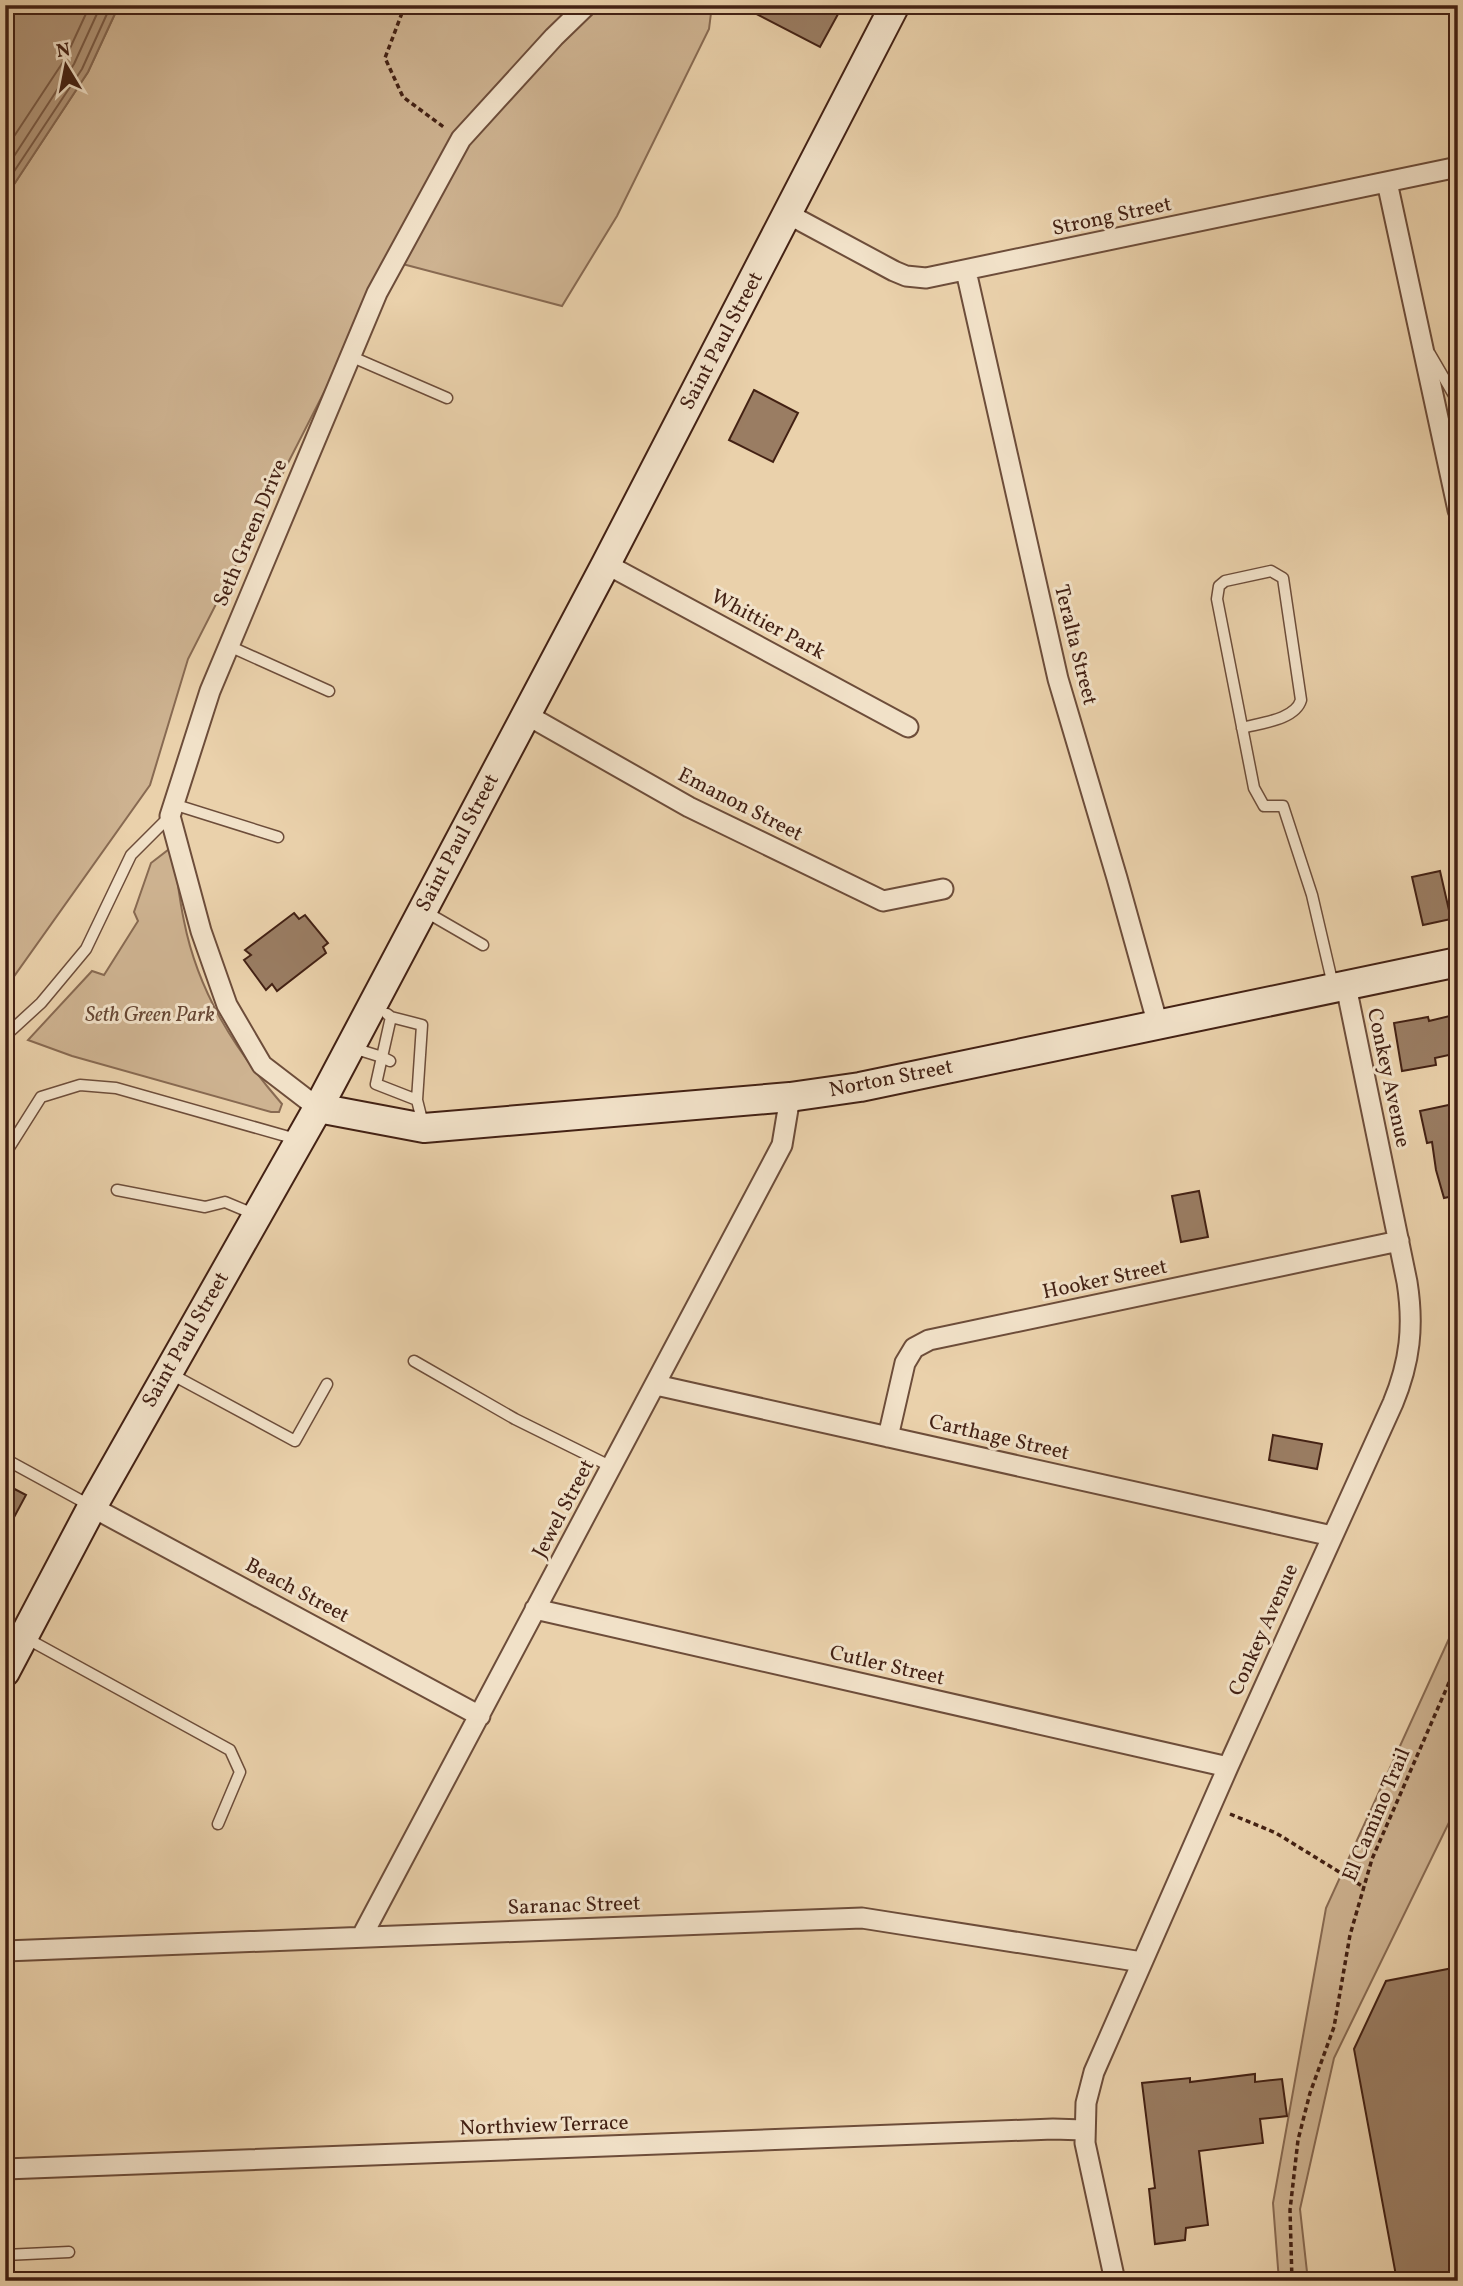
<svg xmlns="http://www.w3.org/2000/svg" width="1463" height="2286" font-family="Vollkorn,serif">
	<rect width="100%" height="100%" fill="#ead1ab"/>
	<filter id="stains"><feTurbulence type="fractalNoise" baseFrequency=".00286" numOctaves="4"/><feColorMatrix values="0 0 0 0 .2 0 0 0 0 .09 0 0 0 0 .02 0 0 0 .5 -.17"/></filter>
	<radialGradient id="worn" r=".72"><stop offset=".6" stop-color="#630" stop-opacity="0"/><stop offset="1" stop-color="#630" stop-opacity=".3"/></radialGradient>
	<path fill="#ceb391" stroke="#886a52" stroke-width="2" d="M119,5h593l-3,24 -92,187 -55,90 -171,-45 -203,398 -38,126 -145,204v-791l83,-126z
		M168,850l5,2c4,23 6,46 11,69 14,71 51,129 98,183l-3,8h-8l-199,-56 -44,-16 64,-69 12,4 34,-54 -4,-9 17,-49z
		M1458,1619v185l-124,254 -34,151 8,72h-29l-6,-78 53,-295z"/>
	<path fill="#b19578" stroke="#856750" stroke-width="2" d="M5,5h114l-31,67 -83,126z"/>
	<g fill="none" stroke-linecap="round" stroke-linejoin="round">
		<path stroke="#7a5b46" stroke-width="2" d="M5,150l60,-91 25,-54
			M5,170l69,-106 27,-59
			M5,185l77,-116 29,-64"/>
	</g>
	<path fill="#9a7d63" stroke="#432114" stroke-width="2" d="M739,5h104l-23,42z
		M754,390l44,23 -25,49 -44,-22z
		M1440,871l11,48 -28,6 -11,-48z
		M294,913l5,6 6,-4 23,28 -5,4 3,6 -49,38 -5,-7 -6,6 -22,-30 7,-5 -6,-5z
		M1458,1014v39l-23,5 1,7 -34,6 -8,-48 34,-6 1,4z
		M1458,1103v92l-14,3 -8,-28 -4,-28 -5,1 -7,-32z
		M1199,1191l9,46 -27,5 -9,-46z
		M1273,1435l49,9 -5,25 -48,-9z
		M5,1484l21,11 -21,39z
		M1458,1967v314h-61l-43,-232 32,-68z
		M1255,2074v8l27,-3 5,37 -27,3 3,24 -64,8 9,74 -22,3 -1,12 -30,4 -6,-55 6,-1 -13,-105 48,-5v4z"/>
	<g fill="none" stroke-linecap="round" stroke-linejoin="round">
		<g stroke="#6d4d3a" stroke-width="13">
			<path id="service" d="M1430,354l28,48
				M350,356l97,42
				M229,646l100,45
				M1242,728c18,-5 53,-8 59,-28l-18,-122 -12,-7 -46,10 -6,5 -2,13 37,189 10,18h19l29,89 21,90
				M173,804l105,33
				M426,912l57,33
				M391,1017l31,8 -5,75
				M5,1036l36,-33 45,-54 45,-94 39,-39
				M353,1048l29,9 9,-40 -4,-3
				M390,1061l-8,-4 -6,27 41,16 6,24
				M5,1154l36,-57 39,-12 36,3 180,51
				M117,1190l88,17 20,-5 31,13
				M414,1361l101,58 97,48
				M171,1374l124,67 32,-57
				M5,1459l86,47
				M24,1637l206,113 10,22 -22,52
				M5,2255l64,-3"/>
		</g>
		<g stroke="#6d4d3a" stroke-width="23">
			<path id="minor" d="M1387,182l71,328
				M788,214l106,57 12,5 20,2 532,-111
				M966,271l92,408 59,199 41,147
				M606,564l302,163
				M527,715l162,92 194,94 60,-12
				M318,1108l-56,-43 -35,-60 -26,-74 -31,-115 40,-125 167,-398 84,-154 93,-102 33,-32
				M656,1385l676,151
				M888,1437l17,-74 9,-15 15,-8 470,-99
				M92,1507l388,209
				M535,1609l693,158
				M362,1936l420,-791 8,-48
				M5,1951l857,-33 280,44
				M5,2169l1048,-40 31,1
				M1115,2281l-30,-138 1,-40 8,-31 134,-305 165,-364c17,-41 21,-77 14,-121l-61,-296"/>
		</g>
		<g stroke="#432114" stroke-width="32">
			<path id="secondary" d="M318,1108l106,20 366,-31 70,-10 598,-125
				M5,1672l87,-165 226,-399 288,-544 289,-559"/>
		</g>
		<path stroke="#432114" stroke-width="3.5" stroke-dasharray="5 3.5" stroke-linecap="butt" d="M405,5l-20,53 18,39 42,31
			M1230,1814l46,19 86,53
			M1292,2281l-2,-71 8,-70 12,-47 24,-66 16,-92 22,-76 86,-197"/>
		<use href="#service" stroke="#f1e1c8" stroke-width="10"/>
		<use href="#minor" stroke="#f1e1c8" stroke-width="19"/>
		<use href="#secondary" stroke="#f1e1c8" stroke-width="28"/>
	</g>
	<g text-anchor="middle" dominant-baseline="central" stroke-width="6" stroke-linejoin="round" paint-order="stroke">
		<g font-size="21" fill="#432114" stroke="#f1e1c8">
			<text transform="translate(1112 217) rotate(-12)">Strong Street</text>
			<text transform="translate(722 341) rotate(-62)">Saint Paul Street</text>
			<text transform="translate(251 533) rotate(-67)">Seth Green Drive</text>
			<text transform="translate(768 625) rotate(28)">Whittier Park</text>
			<text transform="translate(1075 645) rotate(76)">Teralta Street</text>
			<text transform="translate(740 805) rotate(27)">Emanon Street</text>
			<text transform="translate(458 843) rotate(-62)">Saint Paul Street</text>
			<text transform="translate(1388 1078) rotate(78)">Conkey Avenue</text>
			<text transform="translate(891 1079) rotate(-11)">Norton Street</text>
			<text transform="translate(1105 1280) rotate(-12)">Hooker Street</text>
			<text transform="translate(186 1340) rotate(-60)">Saint Paul Street</text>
			<text transform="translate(999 1438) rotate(13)">Carthage Street</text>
			<text transform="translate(564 1509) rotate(-62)">Jewel Street</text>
			<text transform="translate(297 1591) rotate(28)">Beach Street</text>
			<text transform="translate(1264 1630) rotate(-66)">Conkey Avenue</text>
			<text transform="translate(887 1666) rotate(13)">Cutler Street</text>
			<text transform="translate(1377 1815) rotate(-67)">El Camino Trail</text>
			<text transform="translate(574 1906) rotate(-2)">Saranac Street</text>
			<text transform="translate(544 2126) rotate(-2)">Northview Terrace</text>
		</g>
		<g font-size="21" font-style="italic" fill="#664633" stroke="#f1e1c8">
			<text x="150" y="1015">Seth Green Park</text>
		</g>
	</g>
	<rect width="1463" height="2286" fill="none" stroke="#ead1ab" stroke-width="28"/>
	<rect x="7" y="7" width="1449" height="2272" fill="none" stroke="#432114" stroke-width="3.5"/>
	<rect x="14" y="14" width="1435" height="2258" fill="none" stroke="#432114" stroke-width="2"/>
	<g transform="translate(66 66) rotate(350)" stroke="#f1e1c8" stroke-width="5" paint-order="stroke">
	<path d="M0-5L12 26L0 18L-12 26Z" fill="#432114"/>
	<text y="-10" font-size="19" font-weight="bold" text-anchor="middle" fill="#432114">N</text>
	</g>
	<rect width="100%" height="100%" filter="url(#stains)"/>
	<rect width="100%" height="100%" fill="url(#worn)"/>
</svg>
